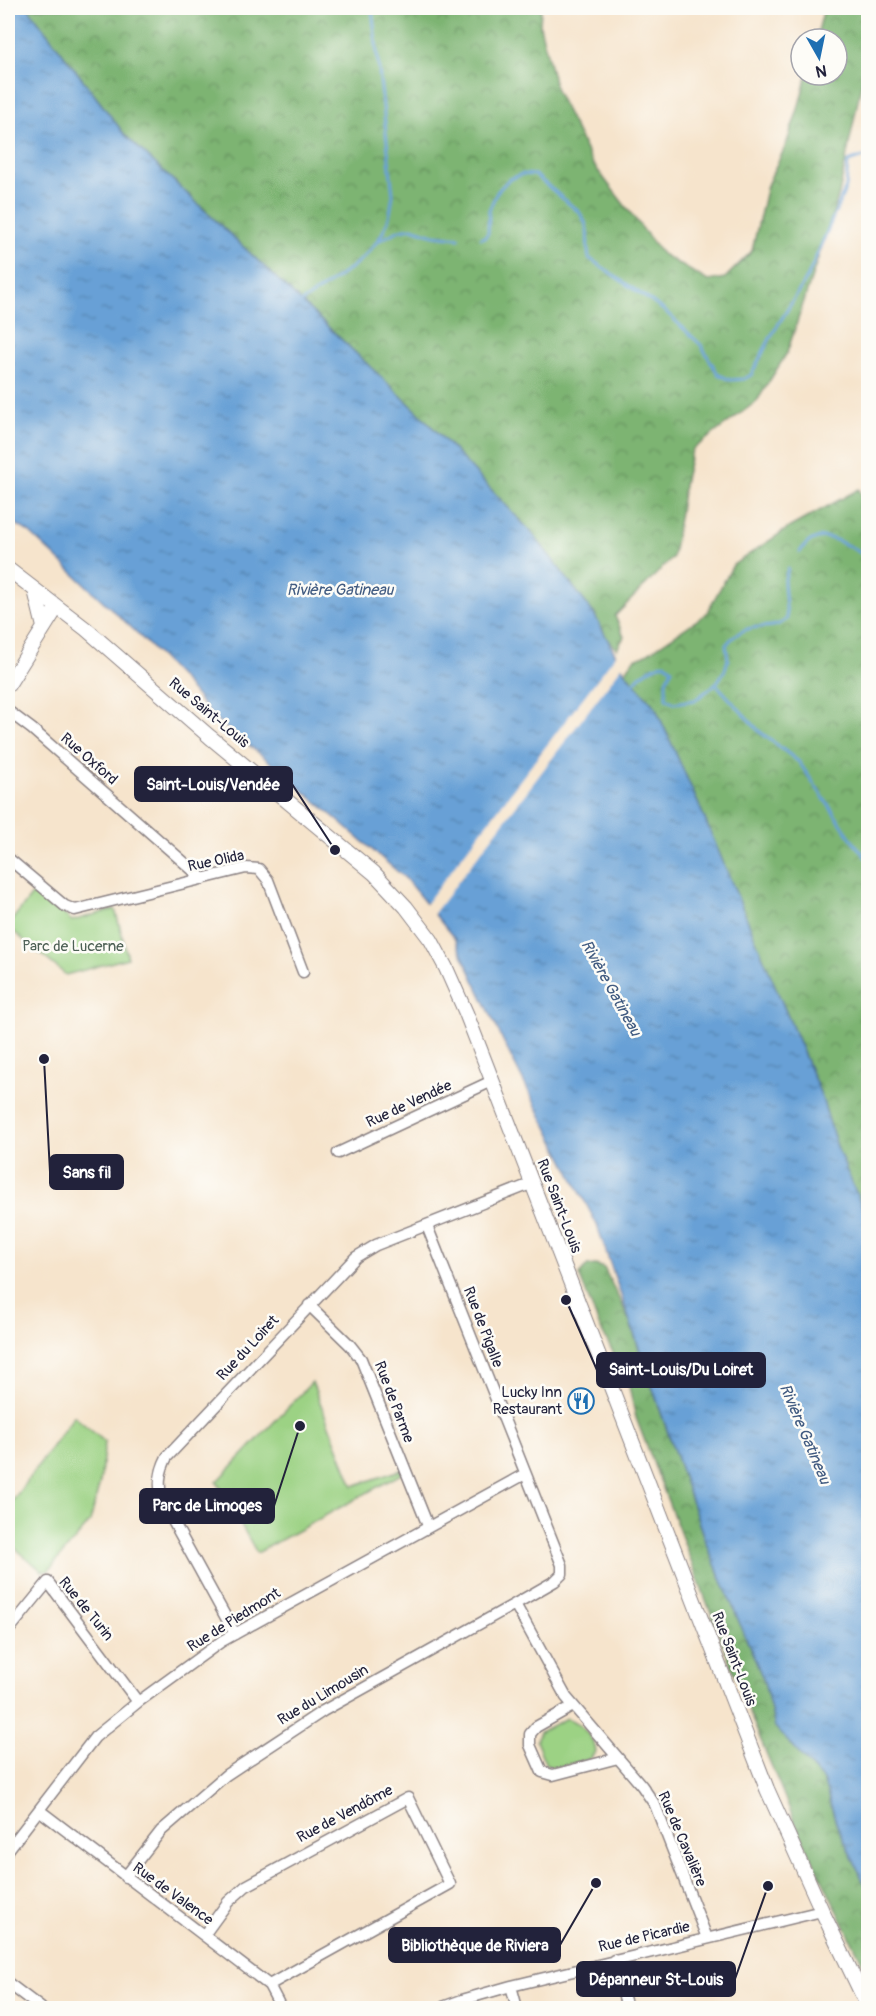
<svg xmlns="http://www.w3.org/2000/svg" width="876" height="2016" font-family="Pangolin,sans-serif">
	<defs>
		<pattern id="forest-crowns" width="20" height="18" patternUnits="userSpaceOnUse" patternTransform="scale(1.5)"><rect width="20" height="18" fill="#7db472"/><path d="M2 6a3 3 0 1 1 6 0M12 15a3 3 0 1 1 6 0" fill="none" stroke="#66925f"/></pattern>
		<pattern id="water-ripples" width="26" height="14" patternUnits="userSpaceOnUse" patternTransform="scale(1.5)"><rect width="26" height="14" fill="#67a0d6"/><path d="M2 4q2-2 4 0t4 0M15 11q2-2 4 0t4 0" fill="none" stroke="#5482af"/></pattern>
	</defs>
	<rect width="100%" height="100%" fill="#fdfcf7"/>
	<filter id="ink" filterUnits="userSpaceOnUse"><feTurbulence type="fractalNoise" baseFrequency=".0167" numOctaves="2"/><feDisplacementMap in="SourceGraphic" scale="12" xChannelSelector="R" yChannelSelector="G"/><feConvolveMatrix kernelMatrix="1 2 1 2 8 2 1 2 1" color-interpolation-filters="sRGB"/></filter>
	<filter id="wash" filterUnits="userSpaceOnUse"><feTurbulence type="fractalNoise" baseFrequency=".008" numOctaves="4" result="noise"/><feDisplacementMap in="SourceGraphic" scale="24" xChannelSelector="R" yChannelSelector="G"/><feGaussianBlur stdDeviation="1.35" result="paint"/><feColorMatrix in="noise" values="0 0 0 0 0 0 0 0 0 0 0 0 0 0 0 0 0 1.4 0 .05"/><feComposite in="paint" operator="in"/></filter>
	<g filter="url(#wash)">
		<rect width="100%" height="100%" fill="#f6e4cc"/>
		<path fill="#9cd284" stroke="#5f7a60" stroke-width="1.5" d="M35,891l37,30 43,-12 13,49 -62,17 -58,-48v-2z
			M312,1382l41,104 51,-17 1,3 -148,81 -40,-71z
			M74,1416l31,26 -5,40 -10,40 -42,49h-6l-34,-29v-35z
			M566,1718c13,4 28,19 30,33l-6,8 -35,9 -9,-3 -10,-24 4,-9z"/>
		<path fill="url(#forest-crowns)" stroke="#506b56" stroke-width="1.5" d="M28,8h513l-1,18 16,64 37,74 69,90 46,27 17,-3 27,-27 15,-66 19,-40 12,-36 9,-34h30v-36h-21l8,-31h44v43l-29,143 -52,159 -30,48 -65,49 -7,29 -12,78 -58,59 9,21 -7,12 -11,-12 -12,-23 -62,-81 -114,-121 -293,-277z
			M859,489l9,25v707l-30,-71 -17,-55 -122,-290 -44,-98 -30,-35 9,-13 11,-4 61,-41 27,-49 57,-38z
			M596,1265l8,3 24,49 76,221 60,143 11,46 48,53 14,45 31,66v83l-71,-147 -48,-115 -113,-294 -9,-40 -27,-50 -21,-53 8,-9z"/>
		<path fill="url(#water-ripples)" stroke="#446188" stroke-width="1.5" d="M8,8h20l97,127 293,277 114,121 62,81 31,58 30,35 44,98 122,290 17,55 30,71v670l-31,-66 -14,-45 -48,-53 -11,-46 -60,-143 -107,-313 -89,-174 -54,-113 -49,-60 -141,-121 -50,-39 -33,-40 -46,-47 -106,-99 -21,-13z"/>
		<path fill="#f6e4cc" d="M618,652l6,12 -192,252 -8,-10z"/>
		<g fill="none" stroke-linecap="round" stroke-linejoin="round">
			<path stroke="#67a0d6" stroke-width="3" d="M481,238l4,-1 3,-4 1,-23 8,-18 11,-12 14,-6 13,1 44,37c13,17 6,27 10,46l76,53 36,34 17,29 12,6 14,-1 7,-4 22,-42 35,-57 38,-89 2,-25 15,-5
				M378,241l22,-11 12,-2 22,7 25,3
				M302,302c29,-21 72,-43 85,-79 4,-9 4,-19 6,-28l-21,-187
				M800,552c19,-30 45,-7 68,5
				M634,683c7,-11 20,-16 31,-20l7,6 -6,12v17l8,5 21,-3 21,-16 9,-14 3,-11 -2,-14c23,-29 43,-10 61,-26l-3,-37 4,-13
				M716,684l43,47 40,31 56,82 13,16"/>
		</g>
	</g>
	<g filter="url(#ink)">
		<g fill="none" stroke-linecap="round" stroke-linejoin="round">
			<g stroke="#8c8384" stroke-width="13">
				<path id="street" d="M8,711l24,18 171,150
					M8,858l57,48 10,4 171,-42 13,1 9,11 35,92
					M338,1153l154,-72
					M309,1305l41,40 11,14 67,167
					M515,1604l51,93 76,89 13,19 52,133
					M8,1631l40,-49 90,120
					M235,1634l-73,-133c-4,-16 -3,-29 5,-44l189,-200 20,-12 157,-62
					M573,1706l-37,21 -6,7v11l12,27 11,3 65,-17
					M39,1810l230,175 12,23
					M8,1850l87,-113 43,-35 84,-61 303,-167
					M125,1877l36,-46 65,-56 97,-64 192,-107 40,-23 7,-7v-9l-135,-339
					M204,1935l24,-33 18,-16 162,-88 42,86 -181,101
					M614,1960l13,48
					M8,1983l33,25
					M511,1986l6,22
					M440,2008l22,-8 49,-14 311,-75"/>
			</g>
			<g stroke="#8c8384" stroke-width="16">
				<path id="secondary" d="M8,569l78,60 124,108 164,136 32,34 25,33 15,28 20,45 301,776 55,122 46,96
					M35,590l9,37
					M8,685l49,-78"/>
			</g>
			<use href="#street" stroke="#fff" stroke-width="10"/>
			<use href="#secondary" stroke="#fff" stroke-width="14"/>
		</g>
	</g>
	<defs>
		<g id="restaurant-ring" transform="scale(1.35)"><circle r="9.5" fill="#fdfcf7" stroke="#1f6fb2" stroke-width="1.5"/><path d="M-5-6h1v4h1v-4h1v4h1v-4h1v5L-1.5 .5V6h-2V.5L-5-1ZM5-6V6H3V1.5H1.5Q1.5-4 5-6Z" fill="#1f6fb2"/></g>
	</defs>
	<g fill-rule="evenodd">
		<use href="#restaurant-ring" x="581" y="1401"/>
	</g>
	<g text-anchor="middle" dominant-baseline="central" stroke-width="5" stroke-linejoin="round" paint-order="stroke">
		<g font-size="15" fill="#22223b" stroke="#fdfcf7">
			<text transform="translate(209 713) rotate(40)">Rue Saint-Louis</text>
			<text transform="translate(89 759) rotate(41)">Rue Oxford</text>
			<text transform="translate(216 861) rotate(-12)">Rue Olida</text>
			<text transform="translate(409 1104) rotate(-25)">Rue de Vendée</text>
			<text transform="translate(559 1206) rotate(69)">Rue Saint-Louis</text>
			<text transform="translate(483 1327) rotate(69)">Rue de Pigalle</text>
			<text transform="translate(248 1348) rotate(-47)">Rue du Loiret</text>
			<text transform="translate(394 1402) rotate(69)">Rue de Parme</text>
			<text transform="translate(86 1609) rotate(51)">Rue de Turin</text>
			<text transform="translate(234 1620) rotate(-32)">Rue de Piedmont</text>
			<text transform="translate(734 1659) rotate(69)">Rue Saint-Louis</text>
			<text transform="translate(323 1695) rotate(-31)">Rue du Limousin</text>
			<text transform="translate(345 1814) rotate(-28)">Rue de Vendôme</text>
			<text transform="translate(682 1839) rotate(67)">Rue de Cavalière</text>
			<text transform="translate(173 1894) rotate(36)">Rue de Valence</text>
			<text transform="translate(644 1937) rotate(-13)">Rue de Picardie</text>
		</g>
		<g font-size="15" fill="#4d6055" stroke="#fdfcf7">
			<text x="73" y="946">Parc de Lucerne</text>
		</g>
		<g font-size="15" fill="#22223b" stroke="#fdfcf7" text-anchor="end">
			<text x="562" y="1392">Lucky Inn<tspan x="562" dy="17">Restaurant</tspan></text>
		</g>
		<g font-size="16" font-style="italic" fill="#415b81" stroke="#fdfcf7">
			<text x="340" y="590">Rivière Gatineau</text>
			<text transform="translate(611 988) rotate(61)">Rivière Gatineau</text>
			<text transform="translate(805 1434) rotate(67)">Rivière Gatineau</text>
		</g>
	</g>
	<path fill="none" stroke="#22223b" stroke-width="2" d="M335 850L292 784M44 1059L50 1172M566 1300L597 1370M300 1426L274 1506M596 1883L560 1945M768 1886L735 1979"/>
	<g fill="#22223b" stroke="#fdfcf7" stroke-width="2">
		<circle cx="335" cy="850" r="6"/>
		<circle cx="44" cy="1059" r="6"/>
		<circle cx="566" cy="1300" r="6"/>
		<circle cx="300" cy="1426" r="6"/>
		<circle cx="596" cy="1883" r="6"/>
		<circle cx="768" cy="1886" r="6"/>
	</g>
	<g fill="#22223b" stroke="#22223b" stroke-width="2">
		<rect x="135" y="767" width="157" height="34" rx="6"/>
		<rect x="50" y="1155" width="73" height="34" rx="6"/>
		<rect x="597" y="1353" width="168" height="34" rx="6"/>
		<rect x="140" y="1489" width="134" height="34" rx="6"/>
		<rect x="389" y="1928" width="171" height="34" rx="6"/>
		<rect x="577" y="1962" width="158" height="34" rx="6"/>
	</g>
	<g font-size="16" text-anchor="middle" font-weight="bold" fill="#fff">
		<text x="213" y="790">Saint-Louis/Vendée</text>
		<text x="87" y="1178">Sans fil</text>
		<text x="681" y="1375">Saint-Louis/Du Loiret</text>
		<text x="207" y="1511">Parc de Limoges</text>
		<text x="475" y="1951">Bibliothèque de Riviera</text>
		<text x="656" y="1985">Dépanneur St-Louis</text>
	</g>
	<rect width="876" height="2016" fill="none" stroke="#fdfcf7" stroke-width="30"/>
	<g transform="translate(819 57) rotate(171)"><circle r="28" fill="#fdfcf7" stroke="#a5a5ac" stroke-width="1.5"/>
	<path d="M0-4.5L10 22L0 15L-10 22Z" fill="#1f6fb2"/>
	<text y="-9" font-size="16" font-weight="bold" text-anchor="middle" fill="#22223b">N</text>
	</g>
</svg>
